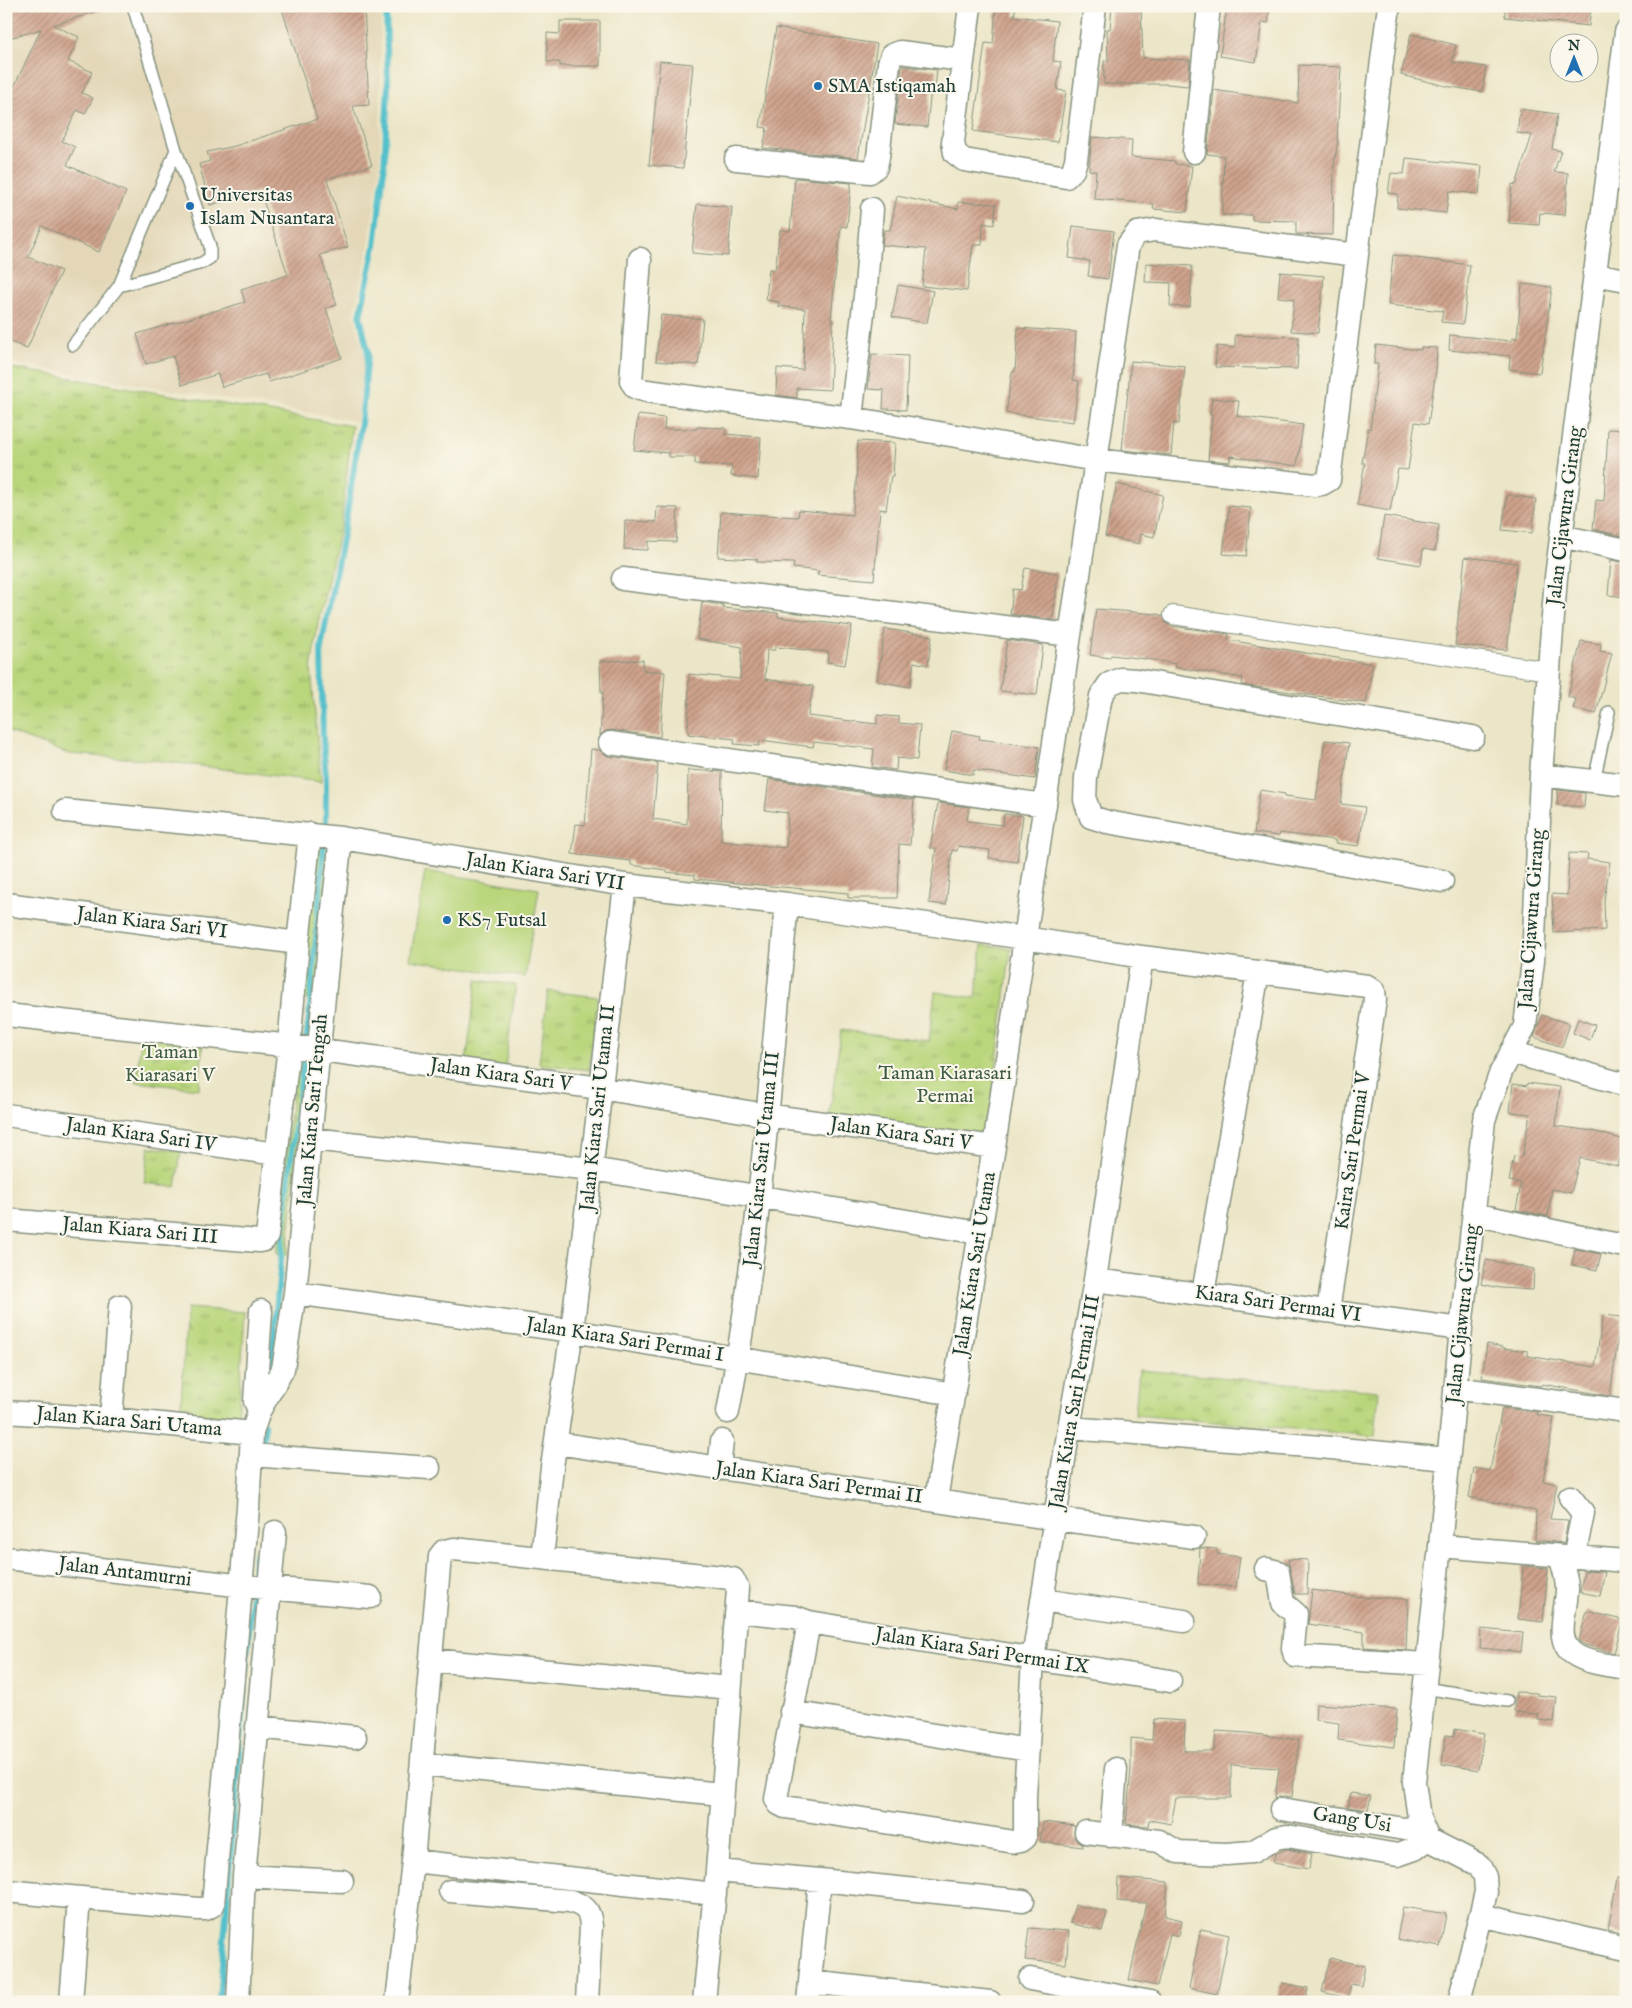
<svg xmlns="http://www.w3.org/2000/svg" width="1632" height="2008" font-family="'IM FELL English',serif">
	<defs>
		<pattern id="grass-tufts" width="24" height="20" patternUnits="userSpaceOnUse" patternTransform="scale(1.25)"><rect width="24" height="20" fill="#b9d67c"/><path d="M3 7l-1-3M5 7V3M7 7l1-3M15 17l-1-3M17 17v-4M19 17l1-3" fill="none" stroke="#96af66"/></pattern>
		<pattern id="garden-dots" width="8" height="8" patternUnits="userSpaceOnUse" patternTransform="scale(1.25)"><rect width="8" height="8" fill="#b9d67c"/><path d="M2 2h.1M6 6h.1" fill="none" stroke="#96af66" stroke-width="1.8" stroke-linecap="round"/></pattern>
		<pattern id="building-hatch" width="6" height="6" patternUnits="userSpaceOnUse" patternTransform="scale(1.25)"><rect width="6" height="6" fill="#cfa38c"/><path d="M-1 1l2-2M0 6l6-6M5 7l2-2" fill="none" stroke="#a78673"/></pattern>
	</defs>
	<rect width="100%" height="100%" fill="#fbf7ec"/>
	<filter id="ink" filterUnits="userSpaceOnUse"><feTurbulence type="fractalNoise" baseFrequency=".02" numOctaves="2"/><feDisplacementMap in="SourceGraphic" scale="10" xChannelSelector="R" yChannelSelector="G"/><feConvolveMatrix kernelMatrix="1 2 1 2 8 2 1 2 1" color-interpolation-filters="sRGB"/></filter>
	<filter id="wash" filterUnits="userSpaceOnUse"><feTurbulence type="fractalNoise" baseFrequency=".0096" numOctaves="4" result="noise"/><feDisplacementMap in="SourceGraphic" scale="20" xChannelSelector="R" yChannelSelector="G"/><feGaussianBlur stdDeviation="1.12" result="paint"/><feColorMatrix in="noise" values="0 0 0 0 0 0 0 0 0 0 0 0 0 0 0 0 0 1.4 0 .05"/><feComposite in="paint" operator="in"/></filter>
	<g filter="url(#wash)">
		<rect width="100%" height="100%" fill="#ece6c8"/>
		<path fill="#e3d7b7" d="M6,6h375l-1,157 -12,87 -14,64 11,43 -8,64 -351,-59z"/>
		<path fill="url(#grass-tufts)" stroke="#6c8a58" d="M6,367l346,59 -11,98 -23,99 -7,46 10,113 -158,-21 -94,-7 -63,-23z
			M982,945l29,3 -24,191 -158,-20 12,-89 88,11 6,-49 41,6z
			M477,980l39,5 -11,82 -39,-5z
			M548,991l50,6 -9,73 -50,-6z
			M141,1037l62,7 -4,45 -63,-7z
			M296,1057l11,1 -20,197 -11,-1z
			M149,1147l32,4 -5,36 -32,-4z
			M187,1308l58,4 -7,109 -58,-3z
			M1139,1370l240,21 -4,45 -240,-21z"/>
		<path fill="url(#garden-dots)" stroke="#6c8a58" d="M309,844l31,6 -17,151 -28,-2z"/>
		<path fill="#b9d67c" stroke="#6c8a58" d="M425,871l114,18 -14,88 -115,-17z"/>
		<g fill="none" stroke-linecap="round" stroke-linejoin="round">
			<path stroke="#53c0cb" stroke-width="6" d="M265,1376l6,-10 18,-192 20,-155 17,-198v-44l-3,-35 -2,-94 25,-129 15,-96 7,-70 -8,-37 15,-70 9,-77 4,-82 -2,-81
				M262,1446l3,-21
				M219,2002l36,-447"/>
		</g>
		<g id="blocks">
			<path fill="url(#building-hatch)" d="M6,6h94l1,4 -48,15 26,12 -11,24 24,11 -10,21 11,5 -8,16 -8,-4 -15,31 13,6 -8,18 59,27 -27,60 -57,-26 -14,31 33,14 -34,78 -21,-9v-236l35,-75 -35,10z
				M281,6h83l5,99 -16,1 19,59 -45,14 21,68 -28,8 17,50 -11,3 16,50 -73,24 -3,-8 -44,13 -4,-13 -36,11 -9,-29 -27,8 -9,-30 108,-32 -4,-13 47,-14 -28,-84 -50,14 -11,-41 11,-3 -3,-9 28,-6 82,-27z
				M996,6h20l-2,10 43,5 -4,40 8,1 -4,28 9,1 -8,51 -85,-11 12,-88 8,1z
				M1112,6h29l2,52 47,2 -2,26 -20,-2h-64v-23h4l-1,-32h3z
				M1227,6h43l-2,17 -6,-1 -6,40 -36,-6z
				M1505,6h86l-2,20 -84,-9z
				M560,21h40v45h-40v-4h-13v-29l13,1z
				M776,28l101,16 -19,114 -95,-10 4,-20 -7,-1z
				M1411,34l45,11 -4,17 34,5 -4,25 -36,-6 -45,-11z
				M660,61l33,3 -10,104 -34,-3z
				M1299,65l42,2 -4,73h1l-4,25 -1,70 -37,-1v-13l-44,-1v-5h-30l2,-59 -17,-2 7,-64 84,13z
				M902,66l35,4 -2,18h-4l-4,39 -32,-3z
				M1520,109l37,5 -5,35 9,2 -7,21 14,1 -3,42 -25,-2 -1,12 -30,-2 3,-39 4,1 16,-50 -15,-2z
				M1092,137l40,3 -1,17 44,4v3l17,2 -5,46 -34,-3 1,-5 -60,-5 2,-28 -7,-1z
				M1406,158l76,8 -3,28 -30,-3 -3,22 -49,-5 1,-14 -10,-1 3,-20 13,1z
				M795,178l56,5 -4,44 -6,-1 -6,51 -4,43h2l-3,70 -33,-2v10l-21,-3 1,-27 26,2 2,-61 -27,-3 1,-4 -13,-2 3,-31 6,1 5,-40 10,1z
				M897,196l61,13v-7l38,2 -2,21 -11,-2 -1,22h-9l-6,46 -45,-5 4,-37 -44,-4 2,-15h6z
				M697,204l35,3 -4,49 -36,-3z
				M1073,226l41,5 -6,48 -20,-3 2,-15 -21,-3z
				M1393,255l77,10 -7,59 -22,-2 2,-11 -55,-6z
				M1146,263l46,3 -2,41 -20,-1 1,-23 -26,-1z
				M1280,272l44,4 -6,57 -27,-2 3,-32 -16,-2z
				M1522,284l30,3 -12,86 -31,-4 1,-13 -61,-6 1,-15 62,6v-3h5z
				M898,285l35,6 -6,32 -35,-6z
				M661,315l42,4 -5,46 -42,-4z
				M1018,328l58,4 -3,48 6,1 -6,41 -67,-9 6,-41h3z
				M1235,335l64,2 -2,32 -82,-2 2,-21 18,2z
				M1376,345l45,5v-3l16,1 -1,22 -8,54 -13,-2 -7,48 -10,-1 -8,42 -33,-6 8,-42h-3l6,-35 2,1 4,-32 4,-33h-4z
				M872,354l36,2 -2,54 -23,-1 1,-19 -16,-1z
				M1131,361l54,5 -6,58 -5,-1 -3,32 -49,-5z
				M1212,398l27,3 -2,15 66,9 -6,41 -67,-10v6l-22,-2 4,-45h-2z
				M638,415l27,3 -1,11h33v-2l29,1 -1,6 36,3 -3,42 -27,-3 1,-10 -37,-2v-7h-26v-4l-35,-3z
				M1608,429l18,1v107l-33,-8 3,-29 8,1z
				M858,441l37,2 -2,33h-2l-5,34 -6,-1 -6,71 -57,-5 2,-4 -26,-3 1,-5 -37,-1v-3l-39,-2 3,-45 77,5 1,-7 53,5 4,-30z
				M1117,484l46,11 -9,42 -13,-3 -2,10 -34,-8z
				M1507,495l29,4 -4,34 -30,-3z
				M1229,506l22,2 -5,48 -23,-2z
				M657,507l21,1 -2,34 -28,-1v9l-24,-1 1,-28 31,1z
				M1384,516l55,9 -4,26 -12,-2 -2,16 -43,-7z
				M1465,557l52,6 -10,87 -52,-5z
				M1611,560l15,3v34l-18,-2z
				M1025,568l33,5 -5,47 -43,-6 3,-25 8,1z
				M702,602l21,3v3l55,5v4l74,9 -7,39 -18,-3 2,-10 -54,-5v3h-8l-2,29 48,7 -5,30 69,8v-9l22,2v6l21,2 -3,35 -20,-2 -1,12 -24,-3 2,-18 -60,-7 -1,5 -53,-7 -1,6 -25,-2 1,-5 -47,-5 1,-60 51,5 2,-32 -45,-8z
				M1096,609l61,5 6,2 3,7 5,3 58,8 -1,6 145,24 -7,39 -124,-18 1,-7 -68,-11v-3l-21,-4 -43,-5 -1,3 -20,-3z
				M885,629l47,7 -4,29 -14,-3 -4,25 -33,-6z
				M1007,640l36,5 -6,50 -37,-4z
				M1581,641l20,3 -1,7 12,2 -16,61 -23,-6 3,-9 -8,-2z
				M643,660v10l22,2 -5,65 -48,-7 -6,1 -6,4 3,-43h-2l-1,-31z
				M952,731l28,5 -1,3 60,8 -4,32 -62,-9v5l-29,-5z
				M1325,740l24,3 -8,61 24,3 -6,39 -24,-3v-3l-55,-7 -1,3 -25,-3 6,-43 25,4v2l31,4z
				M591,749l8,1 9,6 50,7 -5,56 34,5 1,-54 34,2 -1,69 65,7 2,-35 -23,-3 4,-31 145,21 -4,45 -11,-1 -2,54h-49v-5l-153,-14v-4l-29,-3v-2l-35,-5v-4l-59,-7 4,-30 9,1z
				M1558,790l27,3 -1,14 -27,-2z
				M938,803l31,4 -2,14 36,4 1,-11 19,2 -6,46 -28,-4 1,-8 -32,-4 -1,5 -5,-1 -6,55 -17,-2 7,-55h-6z
				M1569,853l19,1 -1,5 23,3 -6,38 1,30 -51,3 -2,-39 15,1z
				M1542,1015l28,9 -8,23 -28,-10z
				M1578,1019l17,6 -5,15 -17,-7z
				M1527,1083l33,4 -4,39 36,5 33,9 -7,26 -38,-8 -9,35 -19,-4 -4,27 -32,-6 5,-27 -12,-2 5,-25 8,1 8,-43 -20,-2 3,-28 14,2z
				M1575,1249l26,5 -4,16 -25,-5z
				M1486,1260l48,9 -1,21 -32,-2 -20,-4z
				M1603,1315l18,2 -11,79 -68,-12 -1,2 -59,-8 5,-34 16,3v1l25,3v5l67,11z
				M1502,1408l36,4 -1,3 17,2 -11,64 14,3 -7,35 18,1 -4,23 -29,-3 1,-29 -67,-14 5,-29 16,3z
				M1200,1548l17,1v5l23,3 -4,30 -38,-3z
				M1288,1559l20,1 -1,34h-12z
				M1523,1566l25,2 -5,54 -25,-3z
				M1584,1571l21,1 -5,24 -20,-4z
				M1312,1590l58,8v-1l38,2 -2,51 -42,-3v-15l-56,-8z
				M1587,1611l36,9 -9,33 -29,-8 -6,-4z
				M1481,1629l42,4 -2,19 -41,-4z
				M1516,1692l21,1v2l20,2 -3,25 -16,-2 1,-6 -25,-2z
				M1316,1704l81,5 -3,38 -56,-7 1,-17 -24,-3z
				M1154,1719l31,2 -1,30h30l2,-20 32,2 51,7 -7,57 -9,-1 -8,2 4,-30 -48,-3v33h-55l-5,26 -22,-4 -1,6 -22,-2 5,-55v-31l21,2z
				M1455,1729l29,5 -6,36 -36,-6 4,-29 8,1z
				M1351,1793l20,3 -3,14 -20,-3z
				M1043,1822l32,4 -1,11 4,5 5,3v2l-43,-5z
				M1287,1849l25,5 -3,15 -36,-6 2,-9z
				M1118,1878l50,4 -3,34 17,4 -3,16 -9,-2 -13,52 -28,-6 17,-77 -29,-2z
				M1617,1878h9v56l-18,-4z
				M1075,1905l32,7 -5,19 -32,-8z
				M1403,1907l43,7 -6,33 -43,-8z
				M1029,1928l40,3 -3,33 -41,-4z
				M1201,1929l28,6 -12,59 -28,-6z
				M1330,1958l35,8 -4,20 -10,-2 -3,14 -26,-6z
				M1282,1983l26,5 -3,14h-27z"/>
		</g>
	</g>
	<g filter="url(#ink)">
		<use href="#blocks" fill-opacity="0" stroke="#86927e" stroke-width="1"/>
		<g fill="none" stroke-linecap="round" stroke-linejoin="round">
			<g stroke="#86927e" stroke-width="14">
				<path id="service" d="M133,6l43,144 -57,136 83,-23 8,-5v-12l-34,-96
					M73,345l46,-59
					M1594,781l15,-69
					M1424,1688l83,13"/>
			</g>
			<g stroke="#86927e" stroke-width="20">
				<path id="pedestrian" d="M1173,615l376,56"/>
			</g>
			<g stroke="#86927e" stroke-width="25">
				<path id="minor" d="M970,6l-17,136 2,11 9,7 102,17 7,-7 3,-10 19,-154
					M1194,152l15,-146
					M736,159l134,13 6,-5 2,-10 11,-94 3,-8 8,-3 63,8
					M640,259l-9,122 5,7 11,3 204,27 245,42 219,25 7,-1 7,-4 28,-225
					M1594,274l32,6
					M851,418l15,-131 6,-78
					M1561,536l65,14
					M623,579l447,56
					M610,743l435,62
					M1541,775l85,10
					M65,811l276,27 284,47 162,19 238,34 117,19 225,29 7,5 1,9 -47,311
					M1442,881l-335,-59 -16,-5 -6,-17 1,-23 15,-81 8,-12 12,-5 15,1 337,57
					M6,904l292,39
					M6,1015l286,31 308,42 167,27 227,32
					M1511,1052l115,33
					M6,1115l270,39
					M311,1139l281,30 388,64
					M1474,1214l145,31h4l3,-3
					M6,1220l253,21 5,-1 3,-4 22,-190 9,-103 12,-109
					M1095,1280l366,49
					M295,1293l277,38 382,63
					M1203,1294l55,-322
					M1455,1388l171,23
					M259,1411l-4,-10 6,-90
					M6,1412l105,7 141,14
					M728,1412c32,-168 42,-338 59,-508
					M111,1419l9,-113
					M1069,1428l240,18 139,13
					M556,1443l499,76 139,18
					M251,1455l178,13
					M719,1469l3,-28
					M1570,1497l13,16 -9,44
					M936,1500l58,-353 134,-902 9,-12 18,-3 202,25 32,-249
					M1440,1546l186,15
					M1560,1556c3,10 7,22 7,33 0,22 -15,54 10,67 14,8 33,9 49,12
					M6,1558l238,28 126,11
					M542,1558l10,-91 21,-144 52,-438
					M1266,1569l12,3 5,31 13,11 -3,34 2,8 132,8
					M1042,1600l142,21
					M737,1611l58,6 14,5 361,59
					M809,1622l-33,177 3,5 6,3 230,35 6,-1 4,-3v-42l8,-137 36,-231 26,-148 47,-323
					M431,1660l299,28
					M791,1712l237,38
					M257,1727l98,10
					M422,1764l299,30
					M1281,1809l123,20 18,-2
					M1086,1832l73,9 19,11 48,2 26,-2 24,-14 11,-2 111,19 17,-6 13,-10
					M1111,1836l5,-67
					M413,1861l302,33
					M717,1871l103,9 203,21
					M244,1876l98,5
					M6,1891l193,18h7l7,-4 35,-397 4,-75 7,-22 24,-42 12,-76 34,-348 12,-107
					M450,1891l120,10c15,5 20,9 21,25l-4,76
					M1480,1915l146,33
					M1030,1979l120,23
					M810,1982l180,20
					M71,2002l8,-104
					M238,2002l6,-126 31,-344
					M397,2002l16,-141 27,-305 4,-5 10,-2 268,28 11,2 5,10 -21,282 -13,131
					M808,2002l12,-122
					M1459,2002l27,-110 -1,-15 -6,-12 -51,-26 -9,-21 -5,-36 26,-236 21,-217 23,-209 17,-48 24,-46 8,-65 8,-186 15,-198 70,-545"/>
			</g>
			<use href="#service" stroke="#fff" stroke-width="11"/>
			<use href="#pedestrian" stroke="#fff" stroke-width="18"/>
			<use href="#minor" stroke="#fff" stroke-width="22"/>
		</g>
	</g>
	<g fill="#1f6fb2" stroke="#fbf7ec" stroke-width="2">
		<circle cx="818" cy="86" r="5"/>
		<circle cx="190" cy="206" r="5"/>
		<circle cx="447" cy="920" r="5"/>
	</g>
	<g text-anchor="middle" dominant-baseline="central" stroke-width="4" stroke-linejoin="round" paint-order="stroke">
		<g font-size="20" fill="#1f3d34" stroke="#fbf7ec" text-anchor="start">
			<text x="828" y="86">SMA Istiqamah</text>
			<text x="200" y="195">Universitas<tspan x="200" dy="23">Islam Nusantara</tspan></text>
			<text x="457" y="920">KS7 Futsal</text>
		</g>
		<g font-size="20" fill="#1f3d34" stroke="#fbf7ec">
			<text transform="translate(1565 516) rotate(-83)">Jalan Cijawura Girang</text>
			<text transform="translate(545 872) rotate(9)">Jalan Kiara Sari VII</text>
			<text transform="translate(1532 919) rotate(-86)">Jalan Cijawura Girang</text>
			<text transform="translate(152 923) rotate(7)">Jalan Kiara Sari VI</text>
			<text transform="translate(501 1075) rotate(8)">Jalan Kiara Sari V</text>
			<text transform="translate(598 1108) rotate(-84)">Jalan Kiara Sari Utama II</text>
			<text transform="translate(313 1110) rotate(-85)">Jalan Kiara Sari Tengah</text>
			<text transform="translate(901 1134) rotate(8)">Jalan Kiara Sari V</text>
			<text transform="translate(141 1135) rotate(8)">Jalan Kiara Sari IV</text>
			<text transform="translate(1353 1151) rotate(-82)">Kaira Sari Permai V</text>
			<text transform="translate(762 1159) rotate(-84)">Jalan Kiara Sari Utama III</text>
			<text transform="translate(140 1231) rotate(5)">Jalan Kiara Sari III</text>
			<text transform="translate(975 1264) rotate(-81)">Jalan Kiara Sari Utama</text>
			<text transform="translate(1278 1304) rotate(8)">Kiara Sari Permai VI</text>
			<text transform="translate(1463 1314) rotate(-84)">Jalan Cijawura Girang</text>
			<text transform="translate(625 1340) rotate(9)">Jalan Kiara Sari Permai I</text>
			<text transform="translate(1075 1402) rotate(-80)">Jalan Kiara Sari Permai III</text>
			<text transform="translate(129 1422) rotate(5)">Jalan Kiara Sari Utama</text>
			<text transform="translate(819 1483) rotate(8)">Jalan Kiara Sari Permai II</text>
			<text transform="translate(125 1572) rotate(7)">Jalan Antamurni</text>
			<text transform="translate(982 1651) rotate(9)">Jalan Kiara Sari Permai IX</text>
			<text transform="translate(1352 1820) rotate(9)">Gang Usi</text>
		</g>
		<g font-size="20" fill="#3e5c42" stroke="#fbf7ec">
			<text x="170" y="1052">Taman<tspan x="170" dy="23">Kiarasari V</tspan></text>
			<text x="945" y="1073">Taman Kiarasari<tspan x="945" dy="23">Permai</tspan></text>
		</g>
	</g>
	<rect width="1632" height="2008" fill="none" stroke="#fbf7ec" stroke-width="25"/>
	<g transform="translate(1574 58)"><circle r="24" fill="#fbf7ec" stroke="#a3ada2"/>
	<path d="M0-4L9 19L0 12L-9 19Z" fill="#1f6fb2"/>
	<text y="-8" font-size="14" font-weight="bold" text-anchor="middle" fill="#1f3d34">N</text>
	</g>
</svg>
